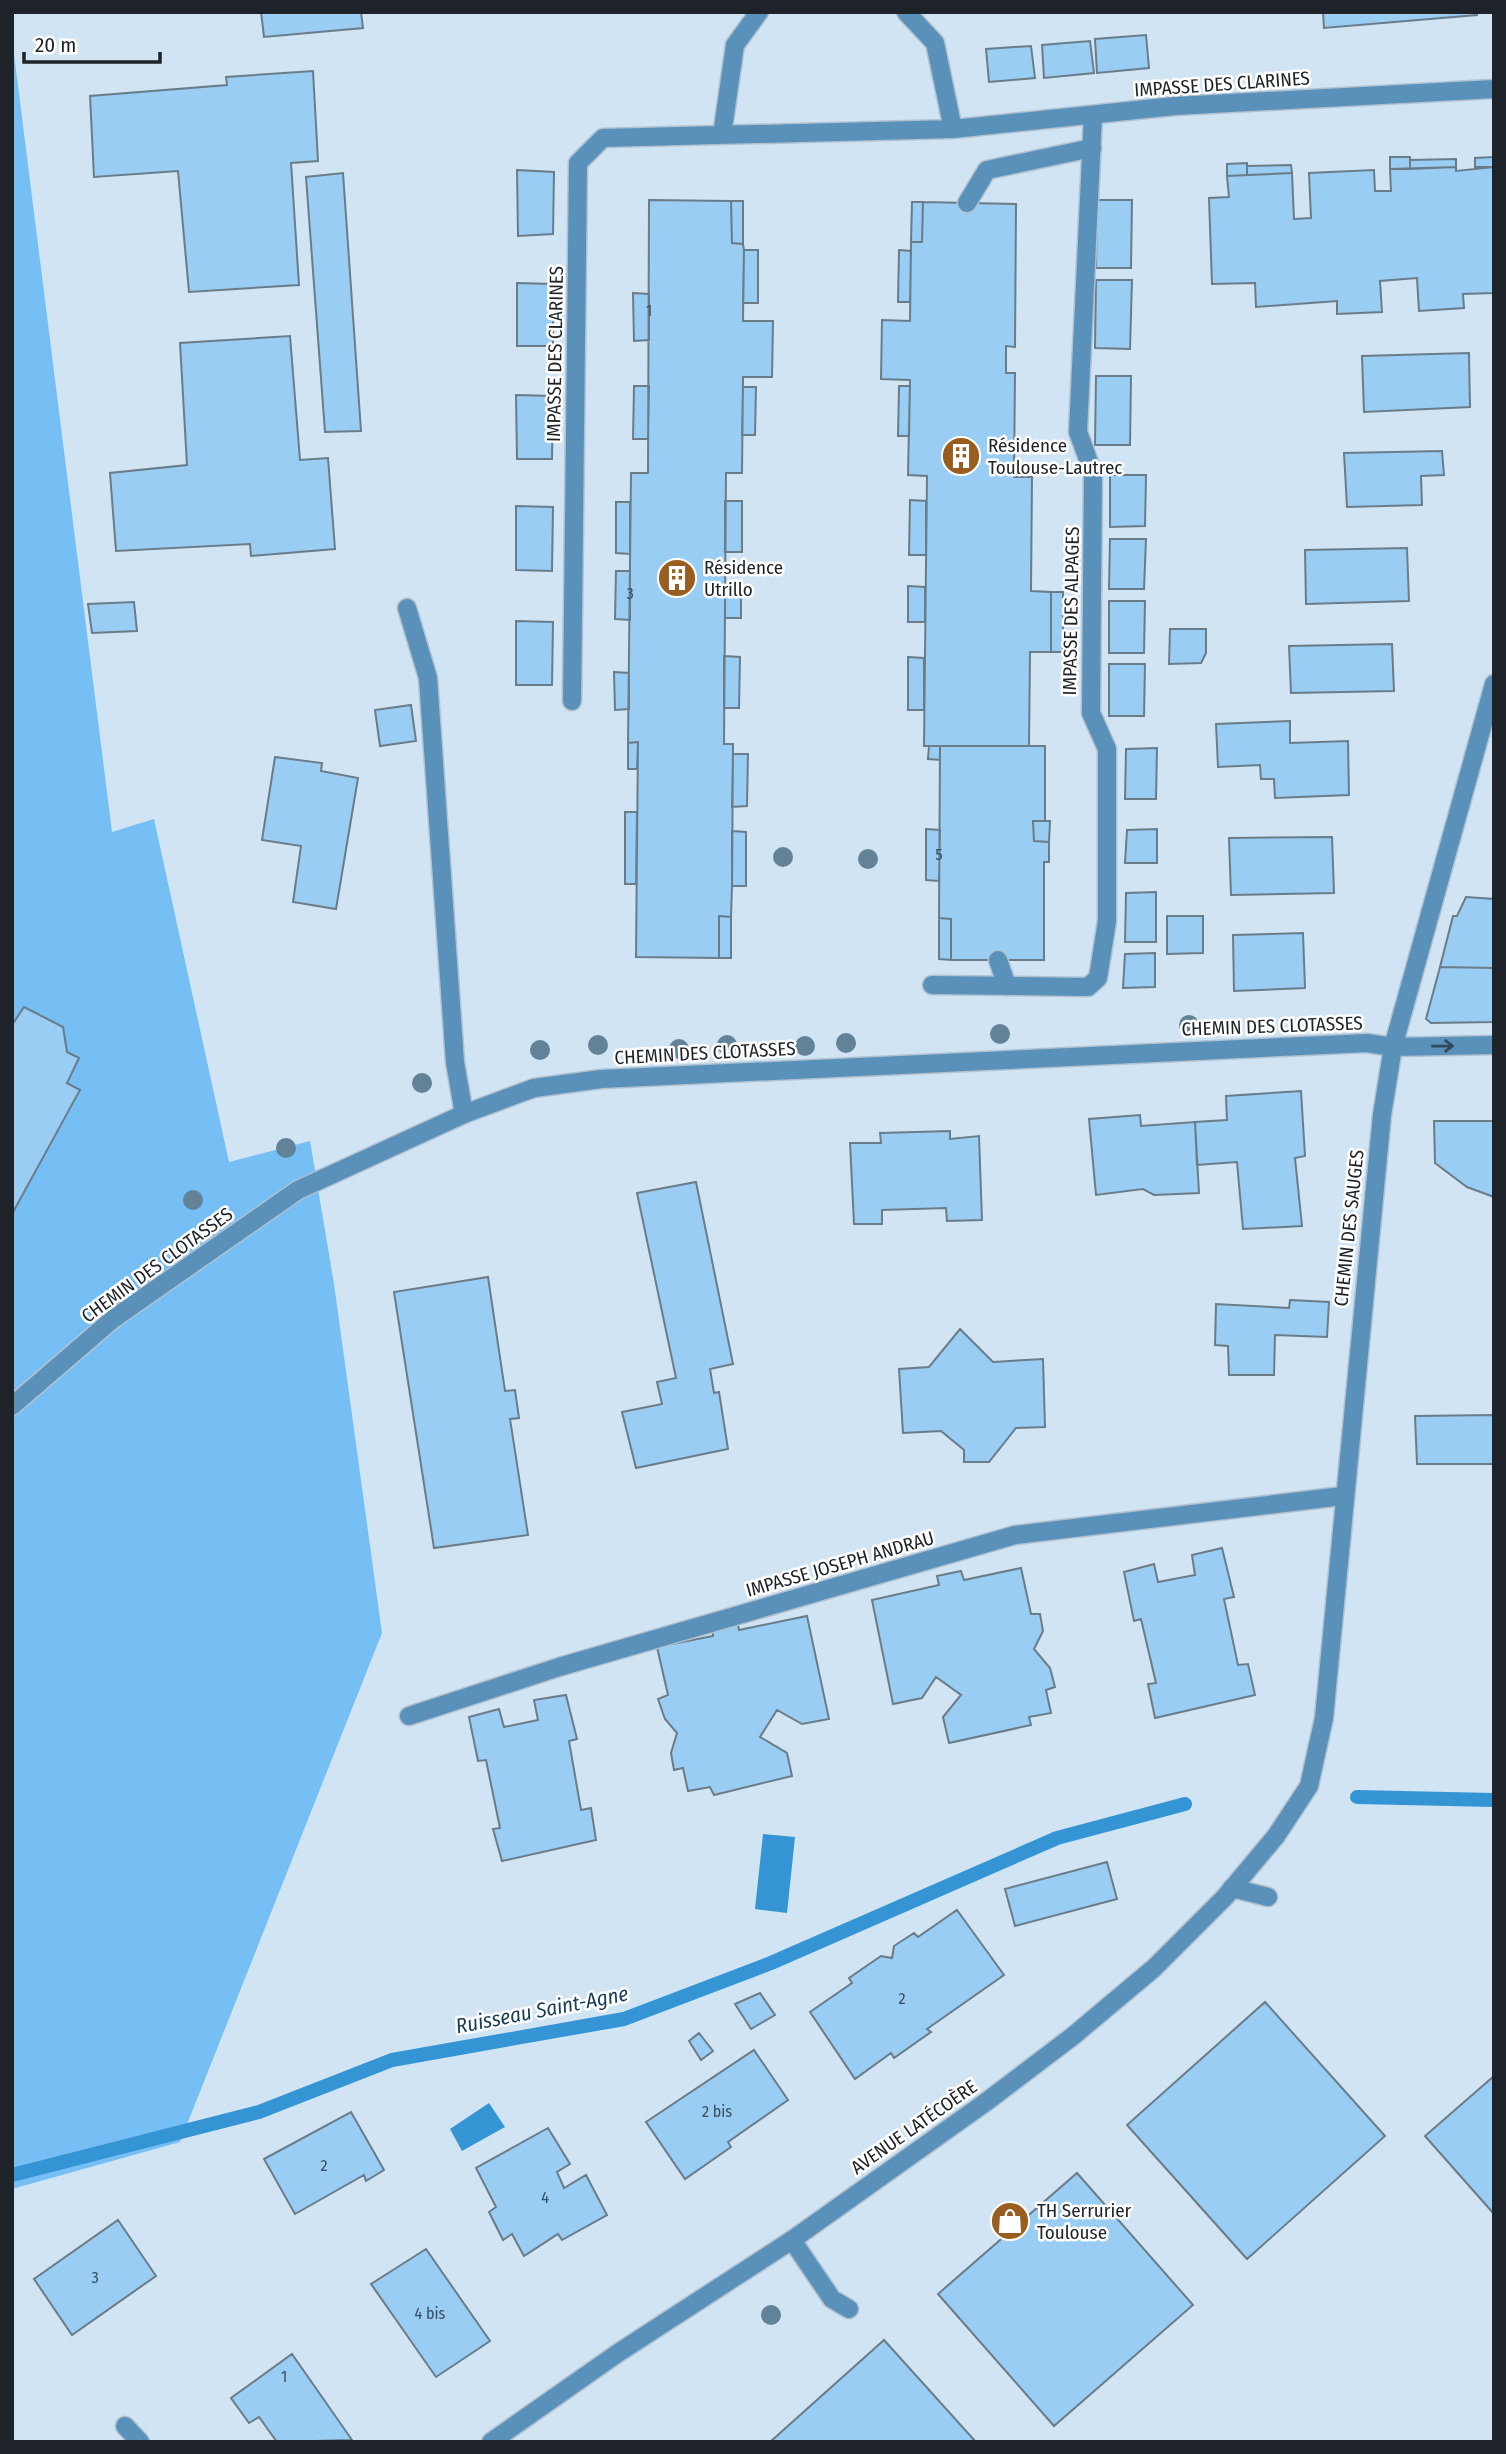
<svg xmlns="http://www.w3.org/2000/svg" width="1506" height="2454" font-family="'Fira Sans Condensed',sans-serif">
	<rect width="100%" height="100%" fill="#d1e4f3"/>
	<path fill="#76bff5" d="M12,38l100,794 42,-13 75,343 81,-21 24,143 48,349 -202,509 -168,47z"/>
	<path fill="#3595d4" d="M763,1834l32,3 -8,76 -32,-4z
		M489,2103l16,24 -43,24 -12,-22z"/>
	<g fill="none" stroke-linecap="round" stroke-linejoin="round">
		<path stroke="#3595d4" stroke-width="14" d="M1357,1797l137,3
			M12,2175l247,-63 133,-52 232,-41 147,-56 286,-125 128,-34"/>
	</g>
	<path fill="#99cdf4" stroke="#6b7c89" stroke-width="2" d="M261,12h100l2,16 -99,9z
		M1323,12h154v3l-153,13z
		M1146,35l3,33 -52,5 -2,-34z
		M1090,41l4,32 -50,5 -2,-33z
		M1031,46l4,32 -46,4 -3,-33z
		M313,71l5,90 -27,2 8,122 -110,7 -11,-121 -84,6 -4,-81 137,-11 -1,-8z
		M1390,157h20v12h-20z
		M1494,157v10h-19v-9z
		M1456,159v8l-46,2v-9z
		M1247,163v12l-20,1v-12z
		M1291,165l1,8 -45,2v-9z
		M1456,167v4l38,-4v126l-31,1 1,14 -45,3 -2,-33 -37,3 2,31 -45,2v-13l-81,6 -1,-24 -43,1 -3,-86 20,-1 -2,-21 65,-3 2,46 17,-1 -2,-45 65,-3 1,21h16l-1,-22z
		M517,170l37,2 -1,62 -35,2z
		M343,173l18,258 -36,1 -19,-255z
		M649,200l82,1 1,42 11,1 1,6 -1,71h30l-1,56h-29l-1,96h-16l-2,271h9l-1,142 -1,31 -12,-1v42l-83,-1 2,-215 -10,1 3,-270h17z
		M1097,200h35l-1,68h-35z
		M731,201h12v43l-11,-1z
		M912,202h11l-1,40h-11z
		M923,202l93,2 -1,143 -9,-1v27h9l-1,104h18l-1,114 20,1v60h-21l-1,94h-105l3,-270 -19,-1 2,-95 -29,-1 1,-59 28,1 1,-79h11z
		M744,250h14v53h-15z
		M899,250l12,1 -1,51h-12z
		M1096,280h36l-2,69 -35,-1z
		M517,283l36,1v62h-36z
		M633,293l16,1v46l-15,1z
		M290,336l10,124 28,-2 7,91 -84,7 -1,-12 -134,7 -6,-78 77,-8 -7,-122z
		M1469,353l1,54 -106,5 -2,-56z
		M1096,376h35l-1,69h-35z
		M634,386h15l-1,53h-15z
		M899,386h11l-1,50h-11z
		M743,387h13l-1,48h-13z
		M516,395l37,1 -1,63h-35z
		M1442,451l2,24 -23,1 1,29 -75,2 -3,-54z
		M1110,475h36l-1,51 -35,1z
		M910,500l16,1v54h-17z
		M725,501h17v51h-17z
		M616,502h14v52l-14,-1z
		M516,506l37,1 -1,64 -36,-1z
		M1110,539h36l-2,50h-35z
		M1407,548l2,53 -103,3 -1,-54z
		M616,571h14v49l-15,-1z
		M725,584l16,1v33h-16z
		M908,586l17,1v35h-17z
		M1051,592h12v60h-12z
		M1109,601h36l-1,52h-35z
		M134,602l3,29 -45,2 -4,-29z
		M516,621l37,1 -1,63h-36z
		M1170,629h36v24l-5,10 -32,1z
		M1392,644l2,47 -103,2 -2,-47z
		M724,656l16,1 -1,51h-15z
		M908,657l16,1v52h-16z
		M1109,664h36l-1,52h-35z
		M614,672l15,1v36l-14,1z
		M411,705l5,36 -36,5 -5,-36z
		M1290,721v22l58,-2 1,54 -74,3 -1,-19h-13l-1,-14 -42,2 -2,-43z
		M638,742l-1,27h-9v-26z
		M929,746h11v14l-12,-1z
		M940,746h105v75h-12l1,20 15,1v20h-5v98h-93v-41l-12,-1z
		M1157,748l-1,51h-31l1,-50z
		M733,754h15l-1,52 -15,1z
		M275,757l47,6 -1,8 37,7 -22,131 -43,-7 8,-56 -39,-6z
		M625,812h12l-1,72h-11z
		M1033,821h17l-1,21 -15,-1z
		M926,829l14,1 -1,51 -13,-1z
		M1157,829v34h-32l2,-33z
		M732,831l14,1v54h-14z
		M1332,837l2,56 -103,2 -2,-57z
		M1156,892v50h-31l1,-49z
		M1466,897l28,2v69l-54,-1 13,-51h4z
		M719,916l12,1v41h-12z
		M1167,916h36v37l-36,1z
		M939,918l12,1v41l-12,-1z
		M1303,933l2,55 -71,3 -1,-56z
		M1155,953v34l-32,1 2,-34z
		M1440,967l54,1v54l-63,1 -5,-4z
		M24,1007l39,20 4,25 12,6 -12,25 13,7 -68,124v-189z
		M1301,1091l4,65 -10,2 7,68 -59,3 -6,-67 -40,3 -2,-43 32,-2 -1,-24z
		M1140,1115l1,11 54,-4 4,71 -45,2 -11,-6 -47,6 -7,-76z
		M1434,1121h60v76l-27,-10 -32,-24z
		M950,1131v8l29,-3 3,84 -35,1 -1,-13 -64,2v14h-28l-4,-81h31l-1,-10z
		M696,1182l37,182 -23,5 4,24 5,-1 9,57 -92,19 -14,-56 40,-8 -5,-22 19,-4 -39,-185z
		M488,1277l17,114 10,-1 4,28 -9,1 18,116 -94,13 -40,-256z
		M1290,1300l39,2 -2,35 -52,-2 -1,40h-45l-1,-29 -13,-1 1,-41 73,4z
		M960,1329l33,33 50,-3 2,68 -29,1 -27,34h-25v-12l-23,-19 -38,2 -4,-64 30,-2z
		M1494,1415v49h-77l-2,-48z
		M1222,1548l12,49 -10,2 14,66 10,-1 7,31 -100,23 -7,-34 8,-1 -15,-64 -7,2 -10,-49 30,-8 4,18 37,-7 -3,-20z
		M1021,1568l10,46h9l3,17 -9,18 16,19 5,19 -9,3 5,23 -22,4 2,8 -82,18 -6,-26 18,-22 -25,-18 -14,21 -29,6 -21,-104 67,-15 -2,-9 24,-5 3,9z
		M807,1616l22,103 -27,5 -25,-14 -17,27 27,16 5,23 -78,19 -4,-8 -22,4 -5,-23 -9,2 -3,-17 6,-20 -12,-14 -7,-20 10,-4 -11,-48 56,-11 -1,-11 25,-5 2,10z
		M566,1695l11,44 -8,2 12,69 10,-2 5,32 -94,21 -9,-32 7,-1 -14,-68 -8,1 -9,-44 30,-8 5,18 34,-7 -4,-20z
		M1107,1862l10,37 -102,27 -10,-37z
		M957,1910l47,65 -77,54 4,3 -37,26 -3,-5 -36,26 -45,-67 42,-29 -3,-5 32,-22 11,2 2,-12 20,-13 4,4z
		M760,1993l15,22 -24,14 -16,-25z
		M1265,2002l120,134 -138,123 -120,-134z
		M699,2033l14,18 -12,9 -12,-19z
		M754,2050l34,50 -60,42 3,5 -46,32 -39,-57z
		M1494,2076v138l-69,-78z
		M351,2112l33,58 -18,11 -2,-6 -69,39 -31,-55z
		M548,2128l22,36 -13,8 7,16 22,-13 21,40 -45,25 -4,-6 -34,22 -12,-22 -9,6 -14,-28 7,-5 -20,-39z
		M1077,2173l116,132 -139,121 -116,-132z
		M118,2220l38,56 -84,59 -38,-56z
		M426,2249l64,92 -54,36 -65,-93z
		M884,2340l92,102h-206z
		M292,2354l60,86 -75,2 -18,-25 -10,6 -18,-25z"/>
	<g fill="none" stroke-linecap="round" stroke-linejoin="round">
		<g stroke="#b1c1cf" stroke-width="21">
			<path id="service" d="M967,203l20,-33 105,-22
				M407,608l21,70 27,384 9,52
				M998,960l9,26
				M409,1716l150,-49 456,-132 328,-39
				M1232,1888l36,9
				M792,2240l40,59 17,10"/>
		</g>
		<g stroke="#b1c1cf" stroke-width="21">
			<path id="minor" d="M906,12l29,31 18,86
				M722,135l13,-90 24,-33
				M572,701l6,-538 25,-25 350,-9 222,-23 319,-17
				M932,985l156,2 10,-9 9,-57v-172l-16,-36 2,-240 -15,-41 15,-317
				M12,1406l101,-87 185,-129 166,-76 70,-26 67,-9 766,-36 26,4 101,-2
				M125,2426l15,16
				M491,2442l127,-89 174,-113 194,-138 87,-66 81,-68 71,-71 51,-61 33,-50 15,-68 58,-603 11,-68 101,-363"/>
		</g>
		<use href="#service" stroke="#5a91ba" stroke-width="18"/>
		<use href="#minor" stroke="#5a91ba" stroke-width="18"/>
	</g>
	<g fill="#628297">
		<circle cx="783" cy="857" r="10"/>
		<circle cx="868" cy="859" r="10"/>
		<circle cx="1189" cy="1025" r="10"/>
		<circle cx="1000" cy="1034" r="10"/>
		<circle cx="846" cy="1043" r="10"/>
		<circle cx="598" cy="1045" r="10"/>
		<circle cx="727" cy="1045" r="10"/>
		<circle cx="805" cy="1046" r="10"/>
		<circle cx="679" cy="1049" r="10"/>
		<circle cx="540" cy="1050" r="10"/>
		<circle cx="422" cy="1083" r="10"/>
		<circle cx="286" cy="1148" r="10"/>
		<circle cx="193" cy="1200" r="10"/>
		<circle cx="771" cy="2315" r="10"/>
	</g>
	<defs><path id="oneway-shaft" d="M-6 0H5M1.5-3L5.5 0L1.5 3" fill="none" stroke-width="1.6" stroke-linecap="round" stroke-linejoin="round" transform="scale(1.75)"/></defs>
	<use stroke="#324a5c" href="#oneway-shaft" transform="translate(1443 1046) rotate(-1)"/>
	<defs>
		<g id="building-disc" transform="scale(2.0125)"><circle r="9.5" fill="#9a5d20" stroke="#fff"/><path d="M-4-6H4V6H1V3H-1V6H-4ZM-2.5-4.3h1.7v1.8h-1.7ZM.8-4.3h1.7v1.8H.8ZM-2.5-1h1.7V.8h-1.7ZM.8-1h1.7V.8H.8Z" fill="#fff"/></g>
		<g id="shop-disc" transform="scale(2.0125)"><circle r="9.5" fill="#9a5d20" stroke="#fff"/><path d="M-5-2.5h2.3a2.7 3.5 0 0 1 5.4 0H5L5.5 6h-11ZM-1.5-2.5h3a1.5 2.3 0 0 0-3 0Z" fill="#fff"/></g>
	</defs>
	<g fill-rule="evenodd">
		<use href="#building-disc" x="961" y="456"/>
		<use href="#building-disc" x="677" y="578"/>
		<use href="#shop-disc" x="1010" y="2221"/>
	</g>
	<g text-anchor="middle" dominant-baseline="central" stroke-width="5" stroke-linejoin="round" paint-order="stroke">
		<g font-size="16" fill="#3c4e5c">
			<text x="649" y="310">1</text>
			<text x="630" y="593">3</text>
			<text x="939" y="854">5</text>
			<text x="902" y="1998">2</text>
			<text x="717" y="2111">2 bis</text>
			<text x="324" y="2165">2</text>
			<text x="545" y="2197">4</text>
			<text x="95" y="2277">3</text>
			<text x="430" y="2313">4 bis</text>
			<text x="284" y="2376">1</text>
		</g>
		<g font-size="19" fill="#1d2329" stroke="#fff">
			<text transform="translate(1222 84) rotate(-4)">IMPASSE DES CLARINES</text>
			<text transform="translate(555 354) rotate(-89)">IMPASSE DES CLARINES</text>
			<text transform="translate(1071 611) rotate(-89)">IMPASSE DES ALPAGES</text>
			<text transform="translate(1272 1026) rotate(-2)">CHEMIN DES CLOTASSES</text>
			<text transform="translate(705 1053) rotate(-3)">CHEMIN DES CLOTASSES</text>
			<text transform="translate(1349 1228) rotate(-84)">CHEMIN DES SAUGES</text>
			<text transform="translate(157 1265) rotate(-36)">CHEMIN DES CLOTASSES</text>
			<text transform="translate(840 1564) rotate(-16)">IMPASSE JOSEPH ANDRAU</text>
			<text transform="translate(914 2127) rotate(-35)">AVENUE LATÉCOÈRE</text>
		</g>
		<g font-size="19" fill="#1d2329" stroke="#fff" text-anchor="start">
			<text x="988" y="445">Résidence<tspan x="988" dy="22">Toulouse-Lautrec</tspan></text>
			<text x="704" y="567">Résidence<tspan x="704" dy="22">Utrillo</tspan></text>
			<text x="1037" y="2210">TH Serrurier<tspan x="1037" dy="22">Toulouse</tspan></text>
		</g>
		<g font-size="21" font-style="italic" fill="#163d57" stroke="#fff">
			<text transform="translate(542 2010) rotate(-11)">Ruisseau Saint-Agne</text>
		</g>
	</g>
	<rect width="1506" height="2454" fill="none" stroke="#1d2329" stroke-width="28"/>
	<path d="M24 52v10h136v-10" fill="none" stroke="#1d2329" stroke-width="3.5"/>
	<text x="35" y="52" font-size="21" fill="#1d2329" stroke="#ffffff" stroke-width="5" paint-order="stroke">20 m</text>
</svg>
